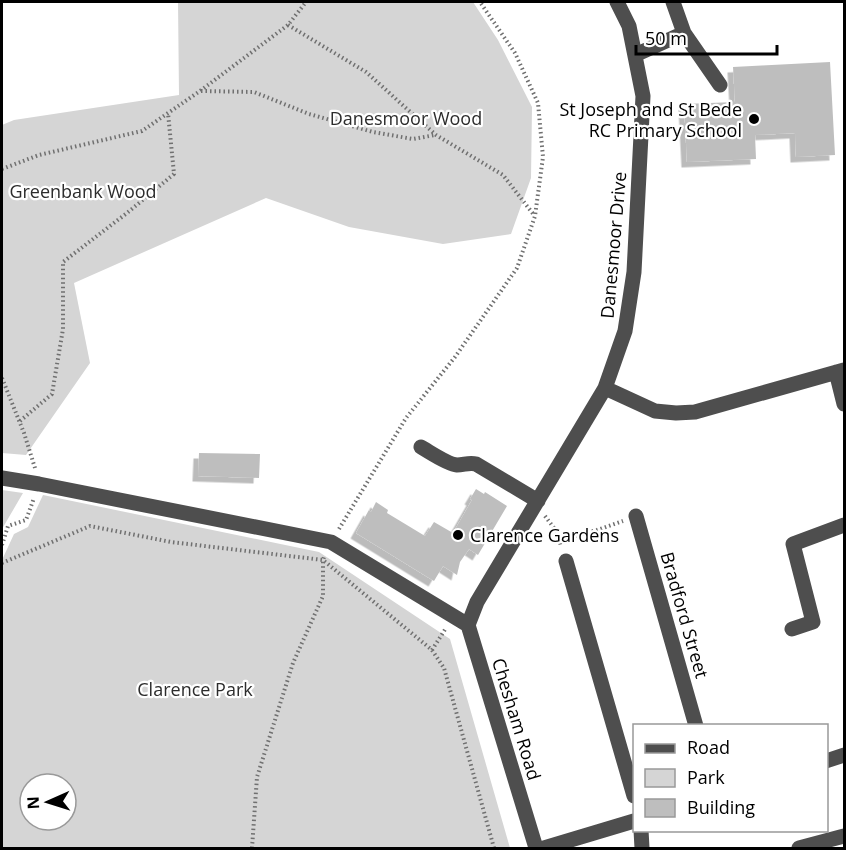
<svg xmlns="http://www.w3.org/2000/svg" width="846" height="850" font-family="'Open Sans',sans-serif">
	<defs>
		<filter id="shadow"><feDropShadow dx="-5.5" dy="5.5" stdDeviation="0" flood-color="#0004"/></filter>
	</defs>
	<rect width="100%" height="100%" fill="#fff"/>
	<path fill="#d5d5d5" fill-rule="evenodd" d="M178,2h295l25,38 34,67 -1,71 -20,56 -68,10 -94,-17 -83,-29 -192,85 16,80 -64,92 -24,-2v-328l12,-5 165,-25z
		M2,490l21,3 -21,36z
		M43,495l276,57 131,87 60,209h-508v-288l12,-26 14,-7zM30,784h36v36h-36z"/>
	<path fill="#bebebe" filter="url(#shadow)" d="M830,62l5,93 -39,2 -1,-24 -40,2 1,24 -69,3 -3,-58 51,-2 -2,-35z
		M199,453l61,1 -1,24 -61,-2z
		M476,489l8,5 1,-2 22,14 -29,49 -9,-6 -9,13 -3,13 -14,-9 -9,15 -78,-48 13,-23 2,2 5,-10 12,8 -1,3 38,23 9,-14 19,11 19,-33 -2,-1z"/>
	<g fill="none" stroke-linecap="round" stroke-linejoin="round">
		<path stroke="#707070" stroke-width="4" stroke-dasharray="1.5 3" stroke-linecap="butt" d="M288,25l78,47 70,63 67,40 31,40
			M201,91l53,1 55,22 64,18 40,7 22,-4
			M2,169l37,-14 103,-24 58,-40 88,-66 18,-23
			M2,378l22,55 11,35
			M20,421l32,-27 11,-65v-67l64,-49 47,-39 -6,-61
			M545,516l12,16 4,14
			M339,529l67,-111 49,-61 62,-89 18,-52 8,-59 -5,-54 -23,-50 -35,-51
			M557,532l18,4 22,-6 26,-9
			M2,545l6,-19 18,-6 8,-22
			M2,563l88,-37 81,16 152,18 109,90 12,18 50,180
			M432,650l14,-22
			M252,848l5,-71 36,-114 30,-67v-36l1,-3"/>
		<path stroke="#4e4e4e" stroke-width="15" d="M673,2l11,31 36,52
			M635,55l49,-22
			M836,372l8,32
			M605,388l50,23 21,2 19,-1 149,-42
			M421,447c9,5 26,17 36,18 7,0 12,-3 19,-1l62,37
			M2,478l37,6 292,58 137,83
			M636,516l60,210
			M566,561l68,235
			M792,629l21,-7 -20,-78 51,-19
			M826,761l18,-6
			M641,830l1,18
			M536,848l-68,-223 9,-23 128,-214 20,-57 9,-59 9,-176 -14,-70 -12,-24
			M544,848l90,-27
			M799,848l45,-12"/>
	</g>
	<g fill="#000" stroke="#fff" stroke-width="2">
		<circle cx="754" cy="119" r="6"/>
		<circle cx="458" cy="535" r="6"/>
	</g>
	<g text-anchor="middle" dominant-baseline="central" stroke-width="4.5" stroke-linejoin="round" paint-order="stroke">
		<g font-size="18" fill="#000" stroke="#fff" text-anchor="end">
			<text x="742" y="109">St Joseph and St Bede<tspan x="742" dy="21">RC Primary School</tspan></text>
			<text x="470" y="535" text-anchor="start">Clarence Gardens</text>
		</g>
		<g font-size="18" fill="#2c2c2c" stroke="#fff">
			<text x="406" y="118">Danesmoor Wood</text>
			<text x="83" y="191">Greenbank Wood</text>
			<text x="195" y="689">Clarence Park</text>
		</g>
		<g font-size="18" fill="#000" stroke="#fff">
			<text transform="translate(613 245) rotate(-85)">Danesmoor Drive</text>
			<text transform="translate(685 615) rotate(74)">Bradford Street</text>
			<text transform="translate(517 719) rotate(73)">Chesham Road</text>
		</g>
	</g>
	<rect width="846" height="850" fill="none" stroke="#000000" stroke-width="6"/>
	<rect x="633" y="724" width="195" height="108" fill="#ffffff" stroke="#999999" stroke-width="1.5"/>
	<rect x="645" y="744" width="30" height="9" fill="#4e4e4e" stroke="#999999" stroke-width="1.5"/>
	<text x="687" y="754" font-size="18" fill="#000000">Road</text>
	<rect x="645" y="769" width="30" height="18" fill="#d5d5d5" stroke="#999999" stroke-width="1.5"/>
	<text x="687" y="784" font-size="18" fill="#000000">Park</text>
	<rect x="645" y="799" width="30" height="18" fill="#bebebe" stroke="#999999" stroke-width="1.5"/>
	<text x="687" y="814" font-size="18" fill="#000000">Building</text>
	<g transform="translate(48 802) rotate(267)"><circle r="28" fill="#ffffff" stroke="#999999" stroke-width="1.5"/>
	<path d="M0-4.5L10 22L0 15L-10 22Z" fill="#000000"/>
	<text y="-9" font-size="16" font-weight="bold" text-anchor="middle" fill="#000000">N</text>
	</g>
	<path d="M636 45v9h141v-9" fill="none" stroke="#000000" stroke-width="3"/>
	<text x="645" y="45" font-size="18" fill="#000000" stroke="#ffffff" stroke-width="4.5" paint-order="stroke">50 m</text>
</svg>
